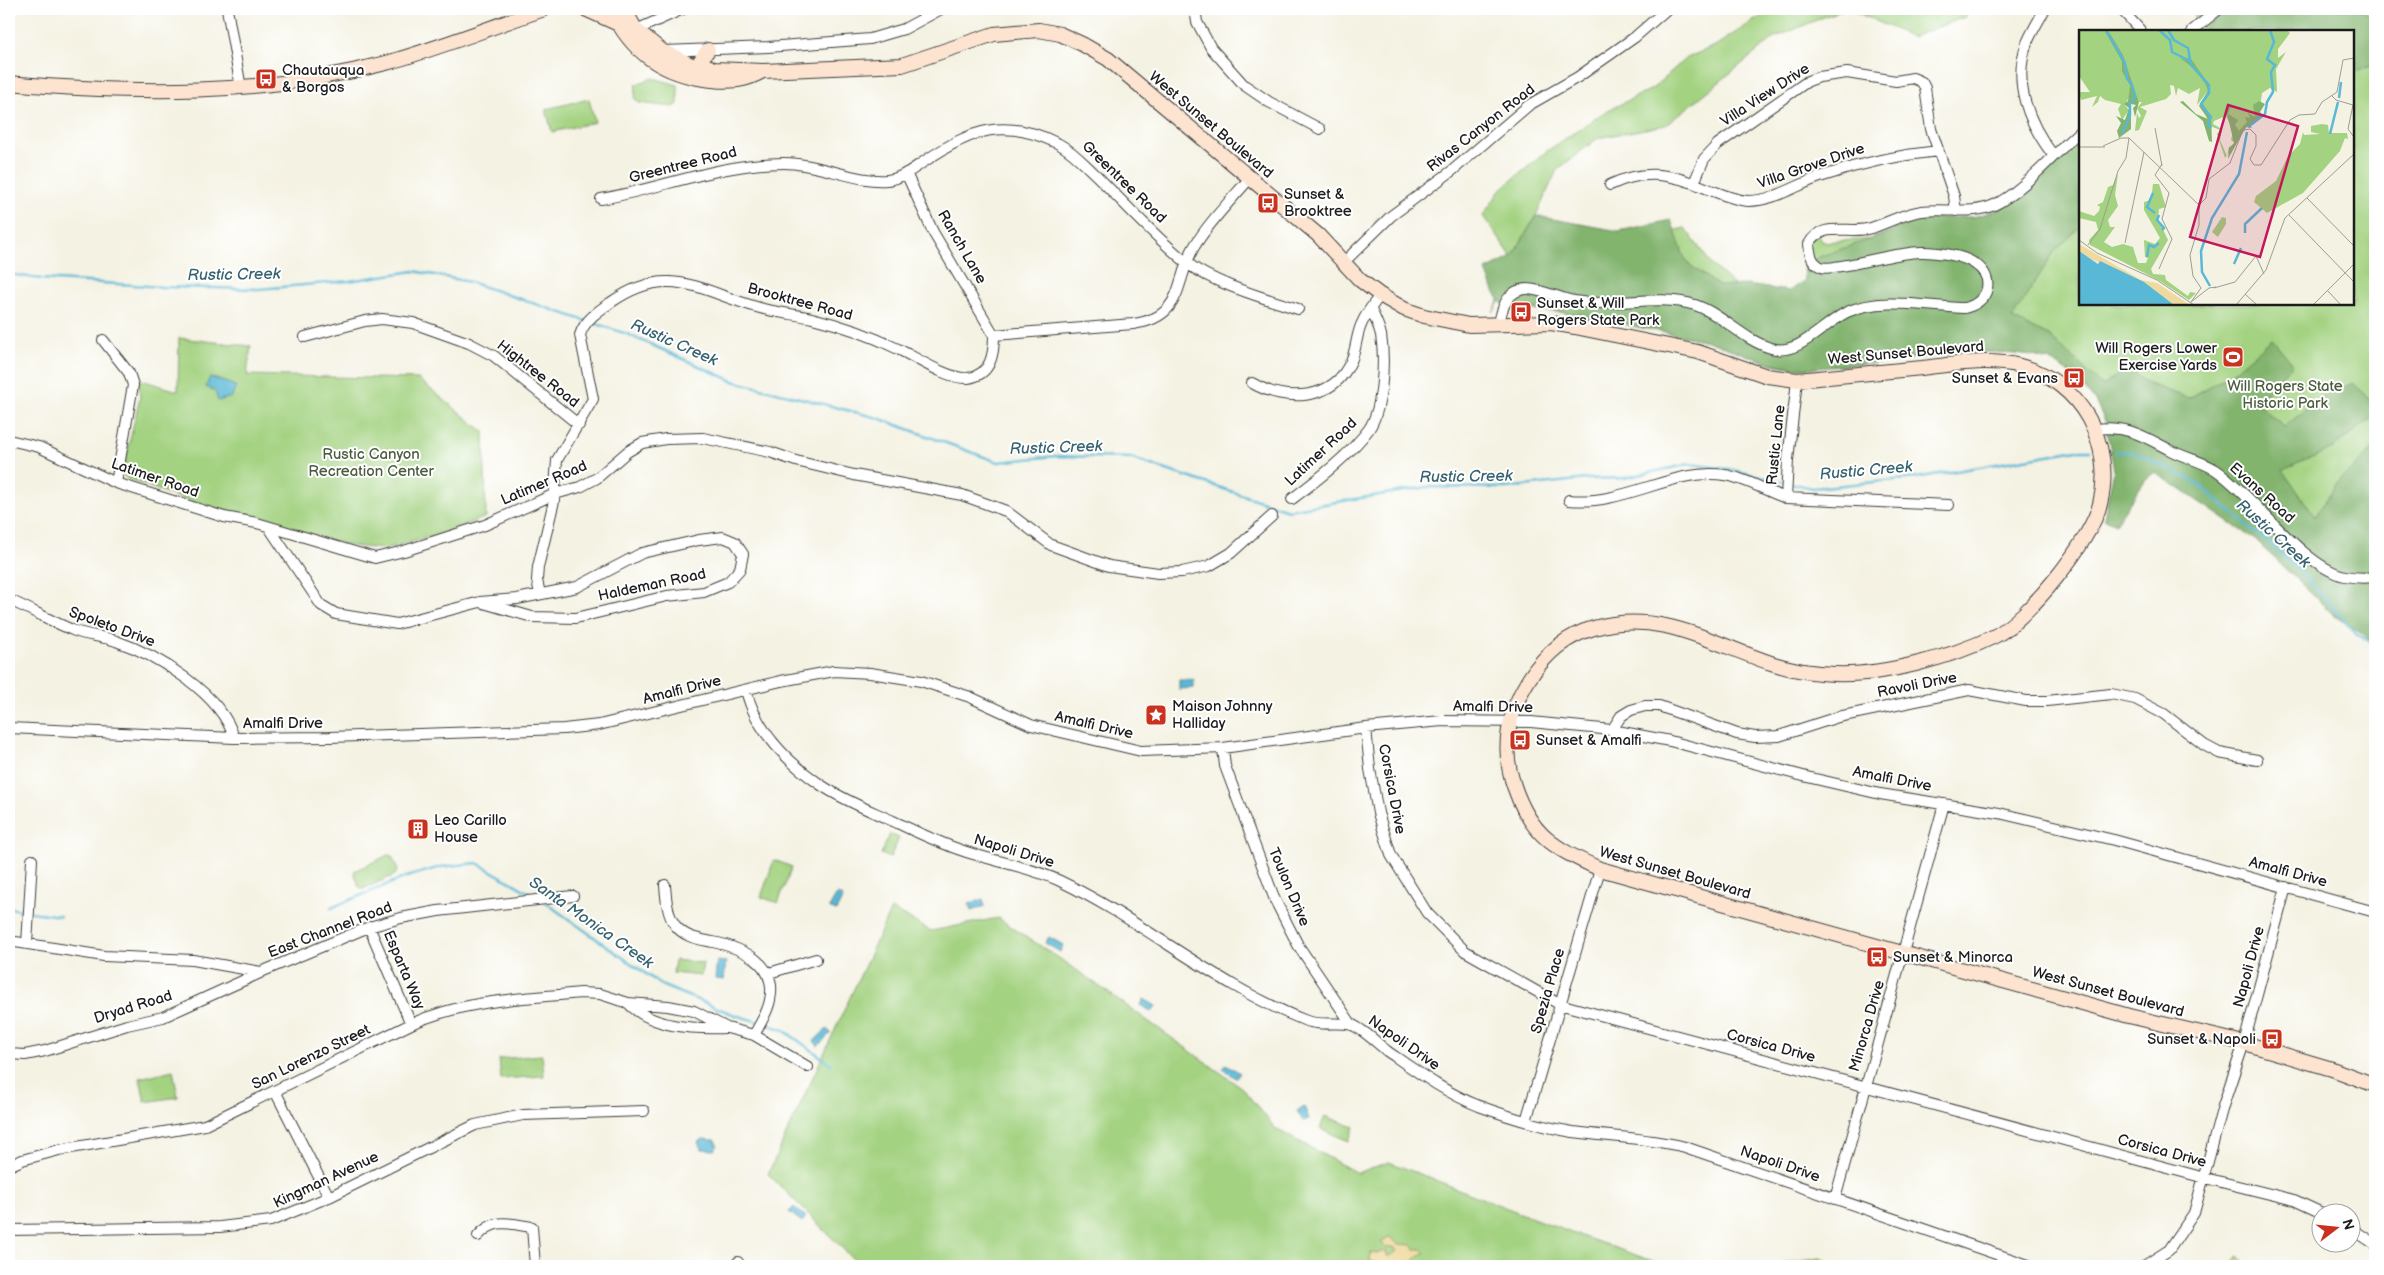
<svg xmlns="http://www.w3.org/2000/svg" width="2384" height="1275" font-family="'Balsamiq Sans',sans-serif">
	<rect width="100%" height="100%" fill="#fff"/>
	<filter id="ink" filterUnits="userSpaceOnUse"><feTurbulence type="fractalNoise" baseFrequency=".02" numOctaves="2"/><feDisplacementMap in="SourceGraphic" scale="10" xChannelSelector="R" yChannelSelector="G"/><feConvolveMatrix kernelMatrix="1 2 1 2 8 2 1 2 1" color-interpolation-filters="sRGB"/></filter>
	<filter id="wash" filterUnits="userSpaceOnUse"><feTurbulence type="fractalNoise" baseFrequency=".0096" numOctaves="4" result="noise"/><feDisplacementMap in="SourceGraphic" scale="20" xChannelSelector="R" yChannelSelector="G"/><feGaussianBlur stdDeviation="1.12" result="paint"/><feColorMatrix in="noise" values="0 0 0 0 0 0 0 0 0 0 0 0 0 0 0 0 0 1.4 0 .05"/><feComposite in="paint" operator="in"/></filter>
	<g filter="url(#wash)">
		<rect width="100%" height="100%" fill="#f4f2e2"/>
		<path fill="#a3d280" stroke="#60774e" d="M1772,9h71l-69,29 -108,87 -68,13 -41,32 -21,46 -24,41 -29,-41 17,-26 47,-39 59,-40 46,-22 34,-31 29,-12z
			M1849,9h122l-6,8 -53,20z
			M2191,9h184v562l-269,-148c-8,-24 -34,-55 -58,-63 -35,-12 -73,-8 -110,-4 -46,5 -94,12 -141,12l-22,-3 -67,-24 -139,-28 -48,-4 -20,-10 -8,13 8,-16 121,-54 63,-14 27,37 68,62 20,-5 8,-53 -6,-12v-10l6,-12 6,-5 9,12 47,-3 51,-19 52,-3 19,-4 38,-23 50,-50v164h273v-273h-162l5,-6 -1,-11z
			M653,78l25,7v19l-4,3 -35,-4 -4,-4 1,-15z
			M589,99l6,23 -43,10 -6,-23z
			M179,338l72,8 -4,29 171,4 66,53 2,85 -54,20 -49,12 -31,-3 -169,-47 -57,-21 -4,-4 18,-77 -2,-18 40,12z
			M890,834l9,4 -9,20 -9,-4z
			M388,855l4,1 6,14 -3,5 -32,14 -4,-2 -5,-16z
			M774,860l18,7 -14,36 -17,-6z
			M891,909l40,22 67,-13 73,48 171,122 34,41 81,44 32,-11 172,67 106,37h-807l-92,-92z
			M675,960l28,3 -2,13 -28,-3z
			M542,1055l2,21 -43,3 -2,-20z
			M173,1070l5,27 -33,5 -5,-24z
			M1325,1116l29,11 -5,14 -29,-12z
			M2238,1256l10,10h-15l-3,-2z
			M1821,1258l16,8h-65z"/>
		<path fill="#82b46e" stroke="#4f6845" d="M2235,9h123l17,9v45l-22,10v-42h-153l20,-15z
			M2080,140v87l-26,25 -42,67 37,17 54,50 24,-18 21,16 41,14 39,-22 44,-37 21,25 -36,39 27,24 36,-29 33,-15 22,21v12l-42,32 -50,22 32,47 21,-33 39,-36v195l-40,-27 -80,-76 -100,-68 -9,7 -31,45 -11,-6 10,-48 -8,-47 -11,-22 -20,-25 -26,-16 -15,-4 -62,-6 -156,18h-19l-31,-6 -58,-21 -139,-28 -34,-4 -28,1 -13,-18 -8,-22 26,-13 24,-41 83,15 52,-11 15,42 33,24 28,-1 42,6 16,-11 -1,-13 17,-11 58,-20 33,-14 22,-4 39,-1 28,-8 29,-19z"/>
		<path fill="#eeda9e" stroke="#857b5d" d="M1390,1237l8,7 15,1 2,4h7l3,3 -9,5 -1,4 -8,2 -2,3h-26l-2,-4h-6l-2,-3 2,-6 7,1 7,-4 3,7 9,-6 -3,-4h-8l-5,-4z"/>
		<path fill="#58b8d6" stroke="#3a6a79" d="M210,377l26,9 -4,11 -14,4 -3,-10 -9,-4z
			M1179,680h15v8l-15,1z
			M837,894l6,3 -7,14 -7,-3z
			M983,899l2,7 -14,5 -2,-7z
			M1049,937l14,8 -3,7 -15,-9z
			M717,961l9,1 -2,18 -9,-1z
			M1144,999l12,7 -4,6 -11,-7z
			M827,1029l4,4 -13,13 -4,-5z
			M1226,1064l14,9 -4,5 -13,-9z
			M1304,1106l5,13 -6,2 -6,-10z
			M703,1139l12,1 3,6 -4,4 -13,-1 -3,-7z
			M794,1207l12,10 -4,5 -13,-10z"/>
		<g fill="none" stroke-linecap="round" stroke-linejoin="round">
			<path stroke="#58b8d6" stroke-width="2.5" d="M9,274l32,5 122,8 96,2 90,-8 65,-10 56,11 116,39
				M591,322l36,12 106,47 145,37 120,44 58,-6 74,2 158,52 140,-23 77,1 82,-9 37,-1 66,-14 39,5 56,13
				M2115,451l18,1 66,32 100,86 58,65 18,9
				M1790,483l23,5 103,-10 161,-28h13
				M546,903l117,83 72,29 24,7
				M9,908l18,3
				M331,908l72,-30 38,-11 36,-4 60,34
				M32,912l28,4
				M765,1024l17,5 49,35"/>
		</g>
	</g>
	<g filter="url(#ink)">
		<g fill="none" stroke-linecap="round" stroke-linejoin="round">
			<g stroke="#3c3c3a" stroke-width="12">
				<path id="street" d="M227,9l14,79
					M1195,9l2,13 14,26 33,37 25,17 51,27
					M2045,9c-6,11 -13,22 -18,34 -15,40 2,81 26,112
					M2121,9l20,22
					M636,30l47,-21
					M2192,31l27,-22
					M664,51l104,-4 102,-8 34,-10 37,-20
					M906,173l27,59 61,103
					M1694,183l10,-24 14,-15 90,-63 11,-4 28,-4 49,8 17,-3 9,4 3,6 6,41 23,67 2,15
					M1610,185c35,-17 64,-11 98,4 13,5 26,11 40,12 28,0 49,-17 75,-25 38,-13 75,-21 115,-25
					M601,199c62,-11 120,-36 183,-36 35,0 73,20 103,17 14,-1 27,-12 38,-19 47,-32 80,-44 134,-17 15,8 25,20 38,32 29,29 58,61 90,87 27,21 78,35 111,46
					M1344,262l47,-46 62,-46 76,-65 49,-28 57,-40 32,-28
					M1499,325c2,-15 8,-35 27,-36 11,-1 36,10 48,12 40,7 83,-8 121,4 27,9 48,35 76,43 27,9 53,-25 76,-36 35,-16 81,-5 117,-4 25,-5 32,-30 11,-44 -14,-10 -36,-11 -52,-12 -22,-2 -91,20 -102,15 -10,-5 -11,-13 -12,-23 13,-24 41,-9 62,-16 17,-5 33,-15 51,-17 23,-3 50,4 72,-6 28,-13 62,-53 86,-74
					M305,337l60,-16 17,-2 31,4 56,20 25,13 85,69
					M103,340l26,33 4,12 -17,98
					M1797,380l-9,80 -2,38 163,7
					M1252,383c33,19 81,19 99,-22 6,-13 5,-28 12,-40 4,-9 11,-17 17,-26
					M2095,429c32,-4 48,7 75,21 15,8 32,11 46,20 37,25 87,97 129,106 10,2 20,2 30,1
					M9,440l30,7 77,36 108,34 33,6 118,35 29,-7 81,-26 70,-31 25,-7 17,-9 30,-26 15,-9 24,-4 37,-1 67,14 26,9 58,14 108,20 44,16 45,34 58,21 49,7 24,-1 27,-6 22,-13 41,-37
					M1292,499c25,-19 58,-44 77,-70 14,-21 16,-69 12,-94 -2,-9 -6,-17 -10,-25
					M1569,500c56,6 105,-33 156,-25 18,2 43,17 61,23
					M270,529l51,76 15,9 61,10 83,-22 37,-3 60,-12 65,-34 57,-13 24,-3 12,5 8,12 -3,15 -12,13 -24,10 -37,4 -91,22 -44,-1 -52,-15
					M540,594l-3,-14 1,-13 16,-66 3,-41 36,-61 -13,-64c4,-14 18,-24 30,-32 59,-42 91,-11 150,5 17,5 35,6 52,10 29,7 60,18 86,31 17,8 51,31 70,29 23,-3 26,-24 26,-43l139,-11c52,-7 41,-42 61,-77 15,-25 37,-47 56,-69
					M9,600c22,9 43,22 66,31 13,5 28,5 41,10 41,14 106,53 118,97
					M746,690c10,41 40,71 75,95 22,15 48,25 72,36 26,12 52,25 80,33 30,9 59,14 87,27 85,41 156,104 244,139 17,7 34,1 48,5 11,4 25,18 35,26 29,20 59,42 92,55 30,11 63,21 94,26 38,5 75,6 112,15l346,119
					M9,728l225,10 96,-1 234,-8 35,-4 182,-44 53,-10 36,2 51,8 49,16 61,28 110,26 82,-3 143,-20 76,-7 89,1 81,8 58,11 137,36 73,17 119,19 115,27 261,72
					M1366,728l4,41 8,44 13,42 36,58 38,38 94,53 646,174 89,22 28,13
					M1612,730l9,-14 10,-6 14,-4h14l78,28 18,3 24,-1 59,-19 131,-27 57,11h21l64,-7 24,5 29,15 40,31 15,8 38,7
					M1223,748l2,18 50,134 23,45 54,80
					M665,885c1,13 2,29 10,40 10,13 24,14 38,17 30,6 65,22 57,58 -2,12 -10,24 -16,35
					M369,927l42,97
					M9,941l95,15 89,4 68,12 108,-45 32,-9 37,-7 135,-15
					M27,944l5,-84
					M769,973l47,-14
					M628,1003c24,25 65,26 98,25
					M9,1054l16,1 20,-4 82,-26 36,-8 97,-44
					M275,1091l54,106
					M1526,1121l74,-252
					M9,1166l13,-6 37,-10 146,-25 206,-101c57,-25 110,-25 170,-31l19,1 28,9 40,3 26,5 33,17 27,7 54,32
					M1835,1199l109,-395
					M2352,1229l23,15
					M9,1230l211,-3 51,-6 58,-24 146,-72 48,-10 121,-4
					M478,1236c17,-19 31,-12 54,-9l3,39
					M737,1266l1,-4
					M2144,1266l25,-16 25,-37 29,-107 21,-63 42,-156"/>
			</g>
			<g stroke="#3c3c3a" stroke-width="16">
				<path id="secondary" d="M585,9l33,15
					M611,9c20,44 53,66 101,71 18,2 33,1 49,-8
					M624,9l12,21 26,21 32,15 21,3 48,2 139,-6 92,-31 45,-4 21,4 22,10 26,15 210,176 42,45 20,15 24,14 20,7 45,9 82,-2 24,4 123,25 69,24 30,4c42,-4 84,-8 125,-12 33,-4 66,-10 98,-2 61,15 95,79 80,138 -9,37 -72,115 -105,132 -42,21 -113,40 -160,38 -21,-1 -44,-4 -64,-11 -60,-20 -112,-54 -177,-35 -29,8 -49,26 -65,51 -21,33 -28,70 -15,107 17,50 40,62 86,83l529,147 115,27 88,26 43,16
					M708,50l-8,11 2,4 8,2
					M9,83c126,11 253,13 377,-20 54,-15 105,-36 158,-54"/>
			</g>
			<use href="#street" stroke="#fff" stroke-width="10"/>
			<use href="#secondary" stroke="#fde4d1" stroke-width="14"/>
		</g>
	</g>
	<defs>
		<g id="bus-square" transform="scale(1.125)"><rect x="-9" y="-9" width="18" height="18" rx="4" fill="#c8321e" stroke="#fff"/><path d="M-5-6H5V4H4V6H2V4H-2V6H-4V4H-5ZM-3.5-4V0h7V-4ZM-3.5 1.2v1.5H-2V1.2ZM2 1.2v1.5H3.5V1.2Z" fill="#fff"/></g>
		<g id="stadium-square" transform="scale(1.125)"><rect x="-9" y="-9" width="18" height="18" rx="4" fill="#c8321e" stroke="#fff"/><path d="M0-5a6.5 5 0 1 0 0 10a6.5 5 0 1 0 0-10ZM-3.5-1.8h7v3.6h-7Z" fill="#fff"/></g>
		<g id="sight-square" transform="scale(1.125)"><rect x="-9" y="-9" width="18" height="18" rx="4" fill="#c8321e" stroke="#fff"/><path d="M0-6L1.8-2.2L6-1.7L2.9 1.2L3.7 5.4L0 3.3L-3.7 5.4L-2.9 1.2L-6-1.7L-1.8-2.2Z" fill="#fff"/></g>
		<g id="building-square" transform="scale(1.125)"><rect x="-9" y="-9" width="18" height="18" rx="4" fill="#c8321e" stroke="#fff"/><path d="M-4-6H4V6H1V3H-1V6H-4ZM-2.5-4.3h1.7v1.8h-1.7ZM.8-4.3h1.7v1.8H.8ZM-2.5-1h1.7V.8h-1.7ZM.8-1h1.7V.8H.8Z" fill="#fff"/></g>
	</defs>
	<g fill-rule="evenodd">
		<use href="#bus-square" x="266" y="79"/>
		<use href="#bus-square" x="1268" y="203"/>
		<use href="#bus-square" x="1521" y="312"/>
		<use href="#stadium-square" x="2233" y="357"/>
		<use href="#bus-square" x="2074" y="378"/>
		<use href="#sight-square" x="1156" y="715"/>
		<use href="#bus-square" x="1520" y="740"/>
		<use href="#building-square" x="418" y="829"/>
		<use href="#bus-square" x="1877" y="957"/>
		<use href="#bus-square" x="2272" y="1039"/>
	</g>
	<g text-anchor="middle" dominant-baseline="central" stroke-width="4" stroke-linejoin="round" paint-order="stroke">
		<g font-size="15" fill="#1c1c1c" stroke="#fff" text-anchor="start">
			<text x="282" y="70">Chautauqua<tspan x="282" dy="17">&amp; Borgos</tspan></text>
			<text x="1284" y="194">Sunset &amp;<tspan x="1284" dy="17">Brooktree</tspan></text>
			<text x="1537" y="303">Sunset &amp; Will<tspan x="1537" dy="17">Rogers State Park</tspan></text>
			<text x="2217" y="348" text-anchor="end">Will Rogers Lower<tspan x="2217" dy="17">Exercise Yards</tspan></text>
			<text x="2058" y="378" text-anchor="end">Sunset &amp; Evans</text>
			<text x="1172" y="706">Maison Johnny<tspan x="1172" dy="17">Halliday</tspan></text>
			<text x="1536" y="740">Sunset &amp; Amalfi</text>
			<text x="434" y="820">Leo Carillo<tspan x="434" dy="17">House</tspan></text>
			<text x="1893" y="957">Sunset &amp; Minorca</text>
			<text x="2256" y="1039" text-anchor="end">Sunset &amp; Napoli</text>
		</g>
		<g font-size="15" fill="#1c1c1c" stroke="#fff">
			<text transform="translate(1765 95) rotate(-33)">Villa View Drive</text>
			<text transform="translate(1211 125) rotate(40)">West Sunset Boulevard</text>
			<text transform="translate(1481 128) rotate(-38)">Rivas Canyon Road</text>
			<text transform="translate(683 165) rotate(-14)">Greentree Road</text>
			<text transform="translate(1811 166) rotate(-19)">Villa Grove Drive</text>
			<text transform="translate(1124 182) rotate(44)">Greentree Road</text>
			<text transform="translate(962 247) rotate(60)">Ranch Lane</text>
			<text transform="translate(800 302) rotate(15)">Brooktree Road</text>
			<text transform="translate(1906 353) rotate(-5)">West Sunset Boulevard</text>
			<text transform="translate(538 374) rotate(38)">Hightree Road</text>
			<text transform="translate(1776 445) rotate(-84)">Rustic Lane</text>
			<text transform="translate(1321 452) rotate(-43)">Latimer Road</text>
			<text transform="translate(155 478) rotate(19)">Latimer Road</text>
			<text transform="translate(544 483) rotate(-23)">Latimer Road</text>
			<text transform="translate(2262 493) rotate(42)">Evans Road</text>
			<text transform="translate(652 585) rotate(-12)">Haldeman Road</text>
			<text transform="translate(112 627) rotate(20)">Spoleto Drive</text>
			<text transform="translate(1917 685) rotate(-11)">Ravoli Drive</text>
			<text transform="translate(682 690) rotate(-14)">Amalfi Drive</text>
			<text transform="translate(1493 707) rotate(1)">Amalfi Drive</text>
			<text x="283" y="723">Amalfi Drive</text>
			<text transform="translate(1094 725) rotate(13)">Amalfi Drive</text>
			<text transform="translate(1892 779) rotate(11)">Amalfi Drive</text>
			<text transform="translate(1392 789) rotate(79)">Corsica Drive</text>
			<text transform="translate(1014 851) rotate(17)">Napoli Drive</text>
			<text transform="translate(2288 872) rotate(15)">Amalfi Drive</text>
			<text transform="translate(1675 873) rotate(16)">West Sunset Boulevard</text>
			<text transform="translate(1289 887) rotate(67)">Toulon Drive</text>
			<text transform="translate(330 930) rotate(-21)">East Channel Road</text>
			<text transform="translate(2249 967) rotate(-75)">Napoli Drive</text>
			<text transform="translate(404 970) rotate(67)">Esparta Way</text>
			<text transform="translate(1548 991) rotate(-74)">Spezia Place</text>
			<text transform="translate(2108 992) rotate(15)">West Sunset Boulevard</text>
			<text transform="translate(133 1007) rotate(-17)">Dryad Road</text>
			<text transform="translate(1867 1026) rotate(-74)">Minorca Drive</text>
			<text transform="translate(1404 1043) rotate(35)">Napoli Drive</text>
			<text transform="translate(1771 1046) rotate(15)">Corsica Drive</text>
			<text transform="translate(311 1057) rotate(-26)">San Lorenzo Street</text>
			<text transform="translate(2162 1151) rotate(15)">Corsica Drive</text>
			<text transform="translate(1780 1164) rotate(19)">Napoli Drive</text>
			<text transform="translate(326 1180) rotate(-25)">Kingman Avenue</text>
		</g>
		<g font-size="15" fill="#4b5c3f" stroke="#fff">
			<text x="2285" y="386">Will Rogers State<tspan x="2285" dy="17">Historic Park</tspan></text>
			<text x="371" y="454">Rustic Canyon<tspan x="371" dy="17">Recreation Center</tspan></text>
		</g>
		<g font-size="16" font-style="italic" fill="#376270" stroke="#fff">
			<text transform="translate(234 275) rotate(-1)">Rustic Creek</text>
			<text transform="translate(674 343) rotate(24)">Rustic Creek</text>
			<text transform="translate(1056 448) rotate(-2)">Rustic Creek</text>
			<text transform="translate(1866 471) rotate(-5)">Rustic Creek</text>
			<text transform="translate(1466 477) rotate(-1)">Rustic Creek</text>
			<text transform="translate(2273 534) rotate(42)">Rustic Creek</text>
			<text transform="translate(591 923) rotate(35)">Santa Monica Creek</text>
		</g>
	</g>
	<g transform="translate(2079 30)">
		<rect width="275" height="275" fill="#f4f2e2"/>
		<path d="M0,0h208l3,3 -12,16v9l8,-6 -10,17 1,23 -7,-4 -8,5 -3,23 -8,5 -26,37 -8,-24 3,-4 -10,-4 -9,-23 7,-12 -11,14 3,-17 -11,6 -11,-6 -2,8 -2,-10 -4,-1 1,9 -5,5 -26,8 7,4 -8,19 -4,1 2,-19 2,6 2,-2 -4,-8 5,-6h-3l-15,-43 -19,-27 17,30v10l8,14v9l-5,10 4,5 -7,10 -4,-11 3,-5 -16,-4 -5,-4 -2,6 -6,5 5,-11 -16,4 -2,-8h11l-11,-16zM147,86l7,15 -2,9 5,4 -7,3 -2,9 -7,-16 2,-11 -9,-5 1,-3zM243,94l6,1 1,8h18l1,6 -3,-1 -5,13 -37,42 -36,20 -13,-11 2,-6 20,-15 12,-25 12,-12 3,-12 1,3 16,-1 -9,-2v-6zM39,144l-3,21 3,11 -10,14 2,7h5l-11,15 8,5 11,-3 10,3 5,16h8l2,-5 -3,-1 -1,-17 11,4 5,-6 -16,-28v-8l7,-2 2,-16h6l7,23 -7,2 -1,10 10,21 -17,29 2,5 12,1 1,5 22,16 2,-4 6,1 -7,7 -29,-19 -70,-36 -1,-5 9,-10 -2,-8 -17,-4v-7l15,5 5,-5 1,-4 -3,-2 6,-3 5,-15 5,-2zM143,187l4,1v6l-8,13 -6,-5z" fill="#a3d280" fill-rule="evenodd"/>
		<path d="M26,2h4l14,23 16,47 -4,15 -2,-9 3,-3 -5,-1v25l-12,9 -2,-7 4,-8 -5,-7 9,4 4,-12 -5,-4 4,-3 2,-15 -8,-14v-10zM110,26l21,30 -4,13 -4,4 9,13 1,26 -3,-1 -6,-20 -23,-19 3,-1 13,13 12,5 -9,-13 9,-15 -2,-6 -10,-15 -16,-12 6,2zM180,71l6,3 -5,8 4,4 -14,9 2,3 -6,-1 -18,32 1,-11 5,-5 -8,-34 5,-4 -3,9 10,6 -3,5 4,6 8,-9 -2,-5 5,1 -2,-5 7,4 -2,-12z" fill="#82b46e"/>
		<path d="M0,214l62,36 16,3 33,22h-16l-52,-33 -43,-18z" fill="#eeda9e"/>
		<path d="M0,221l19,13 2,-3 44,21 30,23h-95z" fill="#58b8d6"/>
		<path fill="none" stroke="#58b8d6" stroke-width="2.5" d="M27,0l19,33 2,16 5,5M80,0l11,10 2,12 18,9M89,0l6,10 14,8 3,17 18,20v8l-8,11 10,13 -3,7 3,4M260,68l2,-16M52,73l4,-7 -3,-11M169,97l17,-13 2,-12 6,-10 -2,-20 4,-7 -8,-6 7,-17 -4,-12M43,103l8,-17v-13M251,104l8,-32M74,163l-6,14 8,6M80,185l-2,5 7,8 -2,2M166,203v-9l17,-16M68,227l2,-12 5,2 5,-4M155,234l7,-16M131,256l-8,-14 -1,-21 11,-33 27,-44 8,-42"/>
		<path fill="none" stroke="#9e9c93" stroke-width="1" d="M252,65l5,5 17,5 -5,24 6,8M76,98l7,38M24,116l18,-8h8l70,67M0,117h26M228,168l47,48M120,175l7,-7 3,-19 21,-16 13,-33 7,-1 6,6v11l-6,13 4,6h7l29,-45 9,-5 16,-1 7,-12 15,-10 6,-32 11,-2M210,185l65,67M0,210l18,13 60,27 37,25M46,213l19,-91M9,215l12,-16 18,-58 8,-13 3,-20M80,239l13,-30 -10,-20 7,-26 -14,-18 7,-11M135,258l21,-6 21,-26 8,18M248,260l14,15M166,264l12,11M112,272l10,-14 -8,-12 -3,-21 9,-30v-22M112,272l18,-14 7,-1M157,275l30,-35 19,-52 69,-64M234,275l41,-41"/>
		<path fill="#c2185b" fill-opacity="0.15" stroke="#c2185b" stroke-width="2.5" d="M149,75l70,21 -38,131 -70,-20z"/>
		<rect width="275" height="275" fill="none" stroke="#1c1c1c" stroke-width="2.5"/>
	</g>
	<rect width="2384" height="1275" fill="none" stroke="#fff" stroke-width="30"/>
	<g transform="translate(2336 1228) rotate(74)"><circle r="24" fill="#ffffff" stroke="#a4a4a4"/>
	<path d="M0-4L9 19L0 12L-9 19Z" fill="#c8321e"/>
	<text y="-8" font-size="14" font-weight="bold" text-anchor="middle" fill="#1c1c1c">N</text>
	</g>
</svg>
